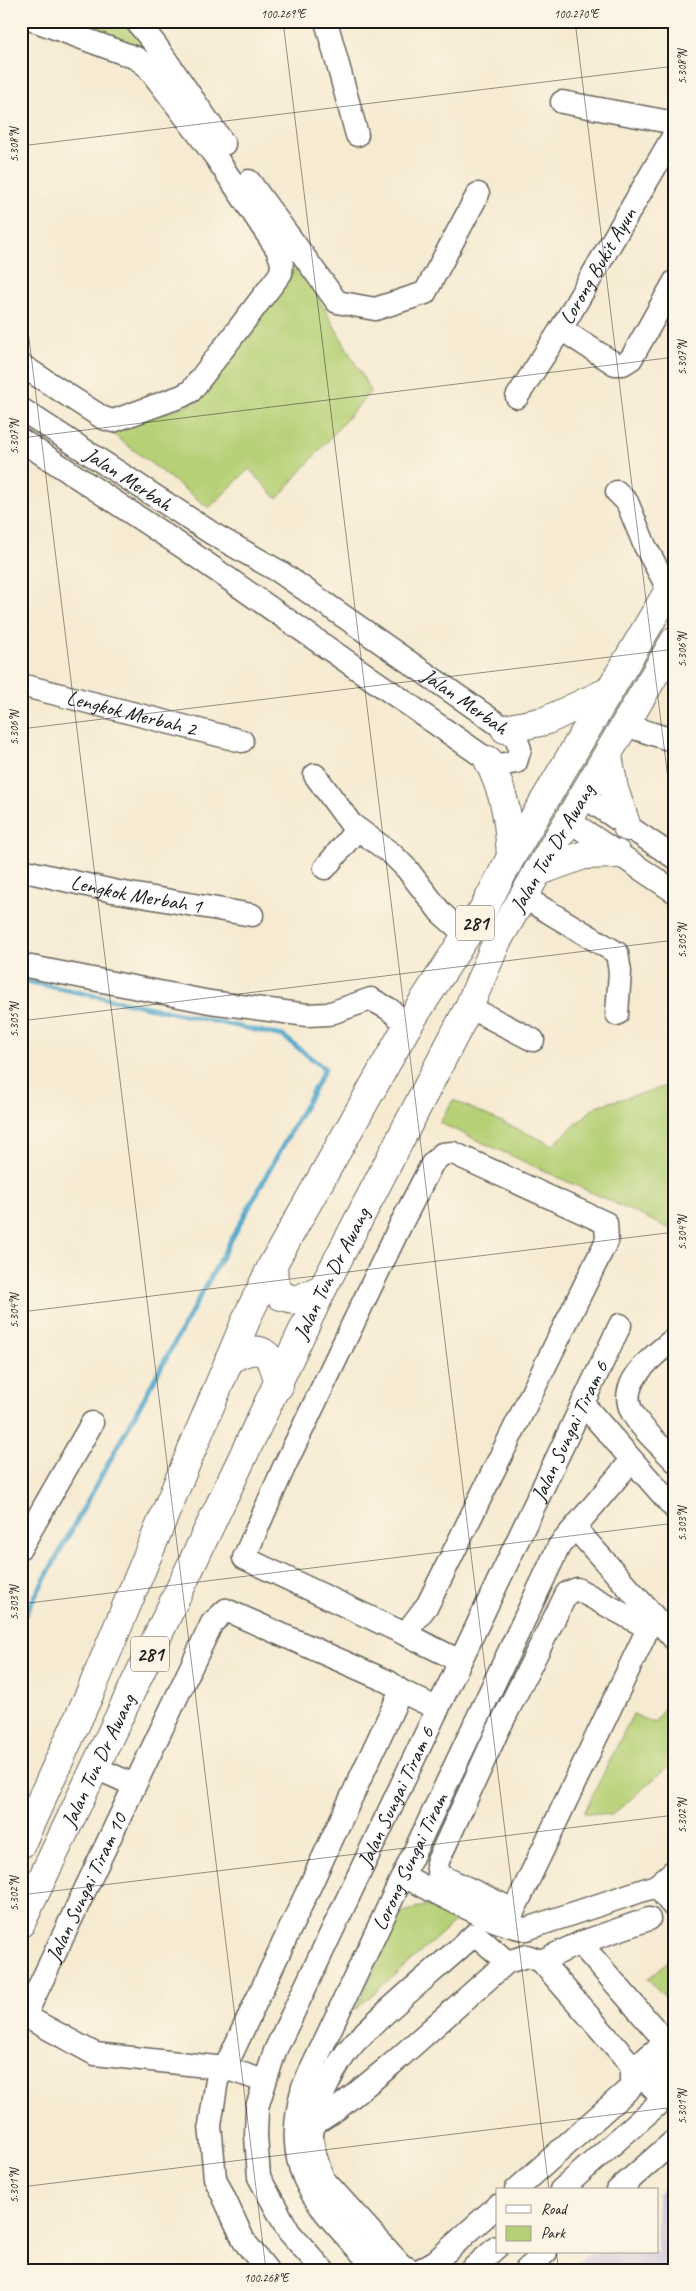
<svg xmlns="http://www.w3.org/2000/svg" width="696" height="2291" font-family="Caveat,sans-serif">
	<rect width="100%" height="100%" fill="#fcf5e5"/>
	<filter id="ink" filterUnits="userSpaceOnUse"><feTurbulence type="fractalNoise" baseFrequency=".02" numOctaves="2"/><feDisplacementMap in="SourceGraphic" scale="10" xChannelSelector="R" yChannelSelector="G"/><feConvolveMatrix kernelMatrix="1 2 1 2 8 2 1 2 1" color-interpolation-filters="sRGB"/></filter>
	<filter id="wash" filterUnits="userSpaceOnUse"><feTurbulence type="fractalNoise" baseFrequency=".0096" numOctaves="4" result="noise"/><feDisplacementMap in="SourceGraphic" scale="20" xChannelSelector="R" yChannelSelector="G"/><feGaussianBlur stdDeviation="1.12" result="paint"/><feColorMatrix in="noise" values="0 0 0 0 0 0 0 0 0 0 0 0 0 0 0 0 0 1.4 0 .05"/><feComposite in="paint" operator="in"/></filter>
	<g filter="url(#wash)">
		<rect width="100%" height="100%" fill="#f6ead1"/>
		<path fill="#c9bfd7" d="M675,2179v91h-104l20,-18h66v-58z"/>
		<path fill="#b6d076" stroke="#697649" d="M57,21h69l29,37z
			M299,264l72,127 -94,108 -28,-30 -40,39 -100,-77 90,-30z
			M675,1084v147l-235,-108 13,-23 100,45 43,-39z
			M675,1692v69l-63,54 -28,-2 49,-99 21,9z
			M427,1905l31,14 -103,91 45,-97z
			M675,1955v53l-27,-29z"/>
		<g fill="none" stroke-linecap="round" stroke-linejoin="round">
			<path stroke="#4ca4c9" stroke-width="5" d="M21,980l262,56 42,33 -304,553"/>
		</g>
	</g>
	<g filter="url(#ink)">
		<g fill="none" stroke-linecap="round" stroke-linejoin="round">
			<g stroke="#68645b" stroke-width="25">
				<g id="minor">
					<path d="M136,21l19,23 69,100"/>
					<path d="M326,21l31,114"/>
					<path d="M562,102l113,21"/>
					<path d="M249,181l88,121 38,7 50,-16 53,-99"/>
					<path d="M561,329l54,35h8l8,-5 44,-78"/>
					<path d="M21,365l82,53 10,3 69,-25 9,-5 90,-118 1,-11 -5,-13 -62,-93 -68,-90 -11,-8 -100,-37"/>
					<path id="s1" d="M517,397l44,-68 114,-196"/>
					<path id="s2" d="M21,409l192,125 67,38 225,157 11,9 4,11 -4,13 -17,3 -11,-5 -305,-213 -162,-107"/>
					<path d="M617,492l10,10 18,44 24,44"/>
					<path id="s3" d="M21,685l221,56"/>
					<path d="M625,725l50,16"/>
					<path d="M315,775l36,49 41,30 15,15 34,44 26,23"/>
					<path d="M583,796l92,62"/>
					<path d="M568,820l107,72"/>
					<path d="M325,868l32,-39"/>
					<path id="s4" d="M21,870l92,21 139,24"/>
					<path d="M522,896l95,57 3,19 -3,42"/>
					<path d="M21,965l189,37 97,13 21,-1 43,-15 18,10 19,16"/>
					<path d="M469,1007l64,33"/>
					<path d="M453,1153l153,70 1,17 -179,364 -23,30 -161,-76 40,-91 116,-241 32,-62 10,-10z"/>
					<path d="M675,1338c-19,16 -59,44 -43,74 8,16 30,35 43,49"/>
					<path d="M583,1404l92,105"/>
					<path d="M575,1528l100,112"/>
					<path d="M21,1547l71,-124"/>
					<path d="M405,1634l55,27"/>
					<path d="M401,1691l37,18"/>
					<path d="M96,1768l38,17"/>
					<path d="M405,1877c30,14 90,49 121,52l130,-43 19,-16"/>
					<path d="M656,1886l19,22"/>
					<path d="M506,1924l8,-14 130,-273 2,-6 -3,-6 -66,-36 -10,4 -70,139 -60,131 2,12 75,35"/>
					<path d="M580,1943l86,99 -32,26 29,31"/>
					<path d="M541,1961l39,-18 69,-24"/>
					<path d="M651,2054l24,28"/>
					<path id="s5" d="M264,2081l-39,-13 -130,-14 -70,-38 187,-393 14,-13 163,72 12,9 -176,377 -8,12 -7,45 5,53 29,63 23,29"/>
					<path d="M314,2124l23,-15 55,-45 115,-102 20,-6 14,5 93,107 -3,6v13l-115,103"/>
					<path d="M561,2190l113,-100"/>
					<path d="M618,2190l57,-50"/>
					<path id="s6" d="M323,2270l-34,-38 -30,-55 -3,-41 1,-29 18,-56 345,-726"/>
					<path id="s7" d="M377,2270c-56,-63 -99,-91 -74,-183l256,-541 73,-86"/>
					<path d="M411,2270l-10,-5 -78,-86c-5,-13 -10,-27 -11,-41 0,-28 24,-76 43,-96 36,-37 82,-73 120,-108l32,28"/>
					<path d="M420,2270l16,-9 61,-55"/>
					<path d="M471,2270l26,-23"/>
					<path d="M526,2270l20,-18"/>
				</g>
			</g>
			<g stroke="#68645b" stroke-width="30">
				<g id="major">
					<path d="M505,729l40,-8 62,-29"/>
					<path d="M608,755l6,34 13,38"/>
					<path d="M488,760c17,34 21,59 23,97"/>
					<path d="M537,872l47,-17 33,-1"/>
					<path d="M273,1264l1,17 7,15 16,4 26,-12"/>
					<path d="M229,1360c33,-19 43,-9 50,26"/>
					<path d="M21,1844l69,-151 159,-380 24,-49 135,-239 76,-117 27,-51 164,-277"/>
					<path id="s8" d="M21,1923l302,-635 146,-281 28,-66 178,-301"/>
				</g>
			</g>
			<use href="#minor" stroke="#fff" stroke-width="22"/>
			<use href="#major" stroke="#fff" stroke-width="28"/>
		</g>
	</g>
	<path fill="none" stroke="#1c1c1c" stroke-width="1" stroke-opacity="0.45" d="M283,21l266,2169M575,21l100,815M21,146l654,-80M21,273l245,1997M21,438l654,-81M21,729l654,-80M21,1021l654,-81M21,1312l654,-80M21,1604l654,-81M21,1895l654,-80M21,2187l654,-80M556,2252l3,18"/>
	<g text-anchor="middle" dominant-baseline="central" stroke-width="5" stroke-linejoin="round" paint-order="stroke">
		<g fill="#fcf5e5" stroke="#5f5d58" stroke-width="1">
			<rect x="456" y="905.5" width="38" height="35" rx="4"/>
			<rect x="131" y="1636.5" width="38" height="35" rx="4"/>
		</g>
		<g font-size="20" font-weight="bold" fill="#1c1c1c">
			<text x="475" y="923">281</text>
			<text x="150" y="1654">281</text>
		</g>
		<g font-size="21" fill="#1c1c1c" stroke="#fcf5e5">
			<text stroke="none"><textPath href="#s1" startOffset="154">Lorong Bukit Ayun</textPath></text>
			<text stroke="none"><textPath href="#s2" startOffset="128">Jalan Merbah</textPath></text>
			<text stroke="none"><textPath href="#s2" startOffset="532">Jalan Merbah</textPath></text>
			<text stroke="none"><textPath href="#s3" startOffset="114">Lengkok Merbah 2</textPath></text>
			<text stroke="none"><textPath href="#s8" startOffset="1200">Jalan Tun Dr Awang</textPath></text>
			<text stroke="none"><textPath href="#s4" startOffset="118">Lengkok Merbah 1</textPath></text>
			<text stroke="none"><textPath href="#s8" startOffset="720">Jalan Tun Dr Awang</textPath></text>
			<text stroke="none"><textPath href="#s6" startOffset="929">Jalan Sungai Tiram 6</textPath></text>
			<text stroke="none"><textPath href="#s8" startOffset="180">Jalan Tun Dr Awang</textPath></text>
			<text stroke="none"><textPath href="#s6" startOffset="524">Jalan Sungai Tiram 6</textPath></text>
			<text stroke="none"><textPath href="#s7" startOffset="460">Lorong Sungai Tiram</textPath></text>
			<text stroke="none"><textPath href="#s5" startOffset="394">Jalan Sungai Tiram 10</textPath></text>
		</g>
	</g>
	<rect width="696" height="2291" fill="none" stroke="#fcf5e5" stroke-width="55"/>
	<rect x="496" y="2188" width="162" height="65" fill="#fcf5e5" stroke="#a29e95"/>
	<rect x="506" y="2205" width="25" height="8" fill="#ffffff" stroke="#a29e95"/>
	<text x="541" y="2214" font-size="15" fill="#1c1c1c">Road</text>
	<rect x="506" y="2226" width="25" height="15" fill="#b6d076" stroke="#a29e95"/>
	<text x="541" y="2238" font-size="15" fill="#1c1c1c">Park</text>
	<rect x="28" y="28" width="640" height="2236" fill="none" stroke="#1c1c1c" stroke-width="2"/>
	<g font-size="12" text-anchor="middle" fill="#1c1c1c">
		<text x="283" y="18">100.269°E</text>
		<text x="576" y="18">100.270°E</text>
		<text transform="translate(682 67) rotate(-90)" y="4">5.308°N</text>
		<text transform="translate(14 145) rotate(-90)" y="4">5.308°N</text>
		<text transform="translate(682 358) rotate(-90)" y="4">5.307°N</text>
		<text transform="translate(14 437) rotate(-90)" y="4">5.307°N</text>
		<text transform="translate(682 650) rotate(-90)" y="4">5.306°N</text>
		<text transform="translate(14 728) rotate(-90)" y="4">5.306°N</text>
		<text transform="translate(682 941) rotate(-90)" y="4">5.305°N</text>
		<text transform="translate(14 1020) rotate(-90)" y="4">5.305°N</text>
		<text transform="translate(682 1233) rotate(-90)" y="4">5.304°N</text>
		<text transform="translate(14 1311) rotate(-90)" y="4">5.304°N</text>
		<text transform="translate(682 1524) rotate(-90)" y="4">5.303°N</text>
		<text transform="translate(14 1603) rotate(-90)" y="4">5.303°N</text>
		<text transform="translate(682 1816) rotate(-90)" y="4">5.302°N</text>
		<text transform="translate(14 1894) rotate(-90)" y="4">5.302°N</text>
		<text transform="translate(682 2107) rotate(-90)" y="4">5.301°N</text>
		<text transform="translate(14 2186) rotate(-90)" y="4">5.301°N</text>
		<text x="266" y="2282">100.268°E</text>
	</g>
</svg>
